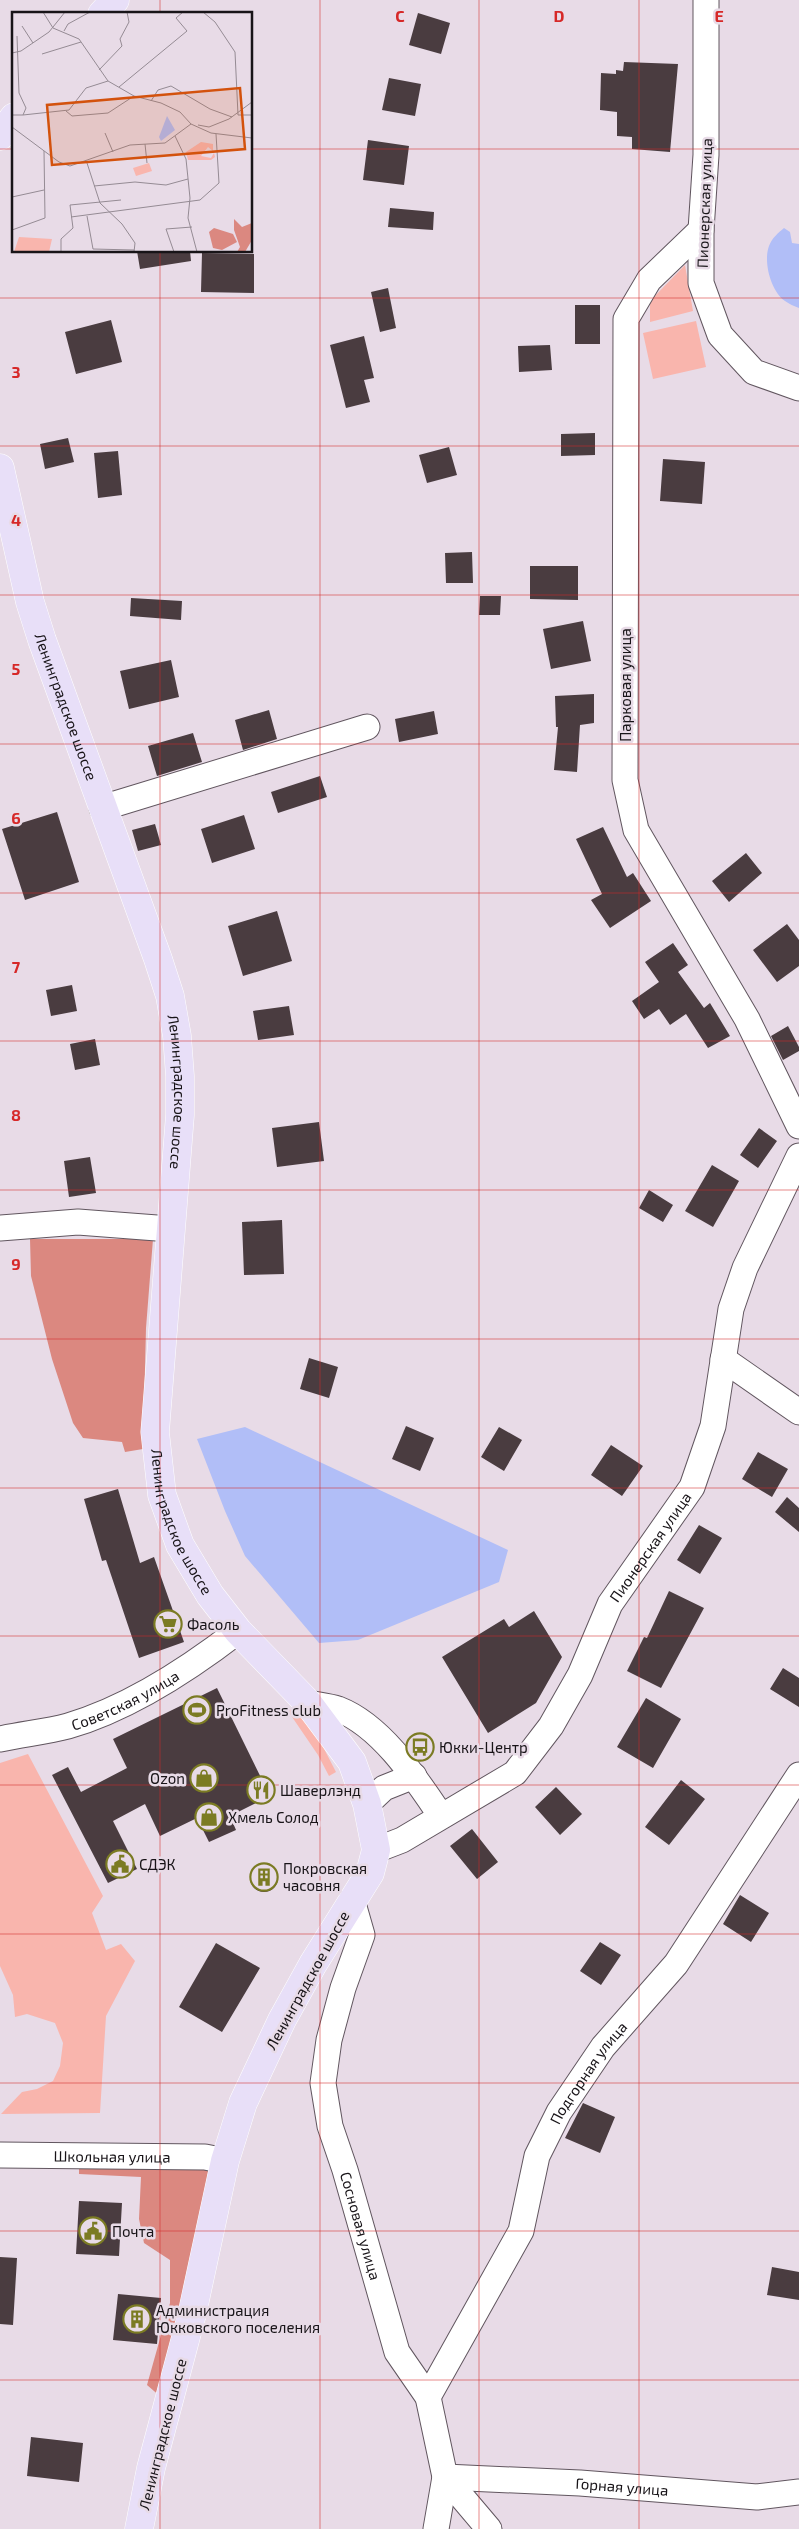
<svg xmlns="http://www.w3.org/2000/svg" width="799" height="2529" font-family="'Exo 2',sans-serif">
	<rect width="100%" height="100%" fill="#e8dbe7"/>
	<path fill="#f9b5ad" d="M685,265l8,46 -43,11v-21z
		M696,321l10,46 -53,12 -10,-46z
		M296,1707l23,32 17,33 -7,4 -11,-21 -30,-44z
		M28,1754l75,142 -11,17 14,37 15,-6 14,17 -29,55 -6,97 -99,1 21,-22 15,-3 16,-8 7,-15 3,-23 -8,-20 -28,-9 -12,3 -2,-22 -13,-29v-203z"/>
	<path fill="#db8880" d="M30,1239h123l-7,89 -3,121 -18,3 -3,-10 -39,-4 -10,-15 -21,-64 -21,-83z
		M79,2163l130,4 -23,136 -25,94 -14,-12 23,-82v-43l-26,-17 -5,-24 2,-42 -62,-3z"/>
	<path fill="#b1bef7" d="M784,228l6,4 2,11 7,1v64c-5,-2 -10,-4 -14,-7 -14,-10 -22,-39 -16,-55 3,-8 9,-13 15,-18z
		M245,1427l263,123 -9,32 -141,58 -39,3 -74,-87 -20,-45 -28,-72z"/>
	<path fill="#4a3c40" d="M418,13l32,10 -9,31 -32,-9z
		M624,62l54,2 -8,88 -38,-3v-12l-15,-1v-24l-17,-2 1,-37 15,1v-4l7,1z
		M389,78l32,6 -6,32 -33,-6z
		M368,140l41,6 -5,39 -41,-5z
		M390,208l44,4 -1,18 -45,-3z
		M137,251h53l1,10 -51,8z
		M202,253l52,1v39l-53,-1z
		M388,288l8,40 -16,4 -9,-40z
		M575,305h25v39h-25z
		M111,320l11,42 -46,12 -11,-42z
		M364,336l10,42 -10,2 6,22 -24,6 -16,-63z
		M550,345l2,25 -33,2 -1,-26z
		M595,433v22l-34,1v-22z
		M68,438l6,24 -29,7 -5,-25z
		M449,447l8,28 -30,8 -8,-28z
		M118,451l4,44 -24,3 -4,-45z
		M663,459l42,3 -3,42 -42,-3z
		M472,552l1,31h-27l-1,-30z
		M530,566h48v34l-48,-1z
		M480,596h21l-1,19h-21z
		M131,598l51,3 -1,19 -51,-4z
		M583,621l8,40 -40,8 -8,-40z
		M171,660l8,37 -50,12 -9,-38z
		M594,694v29l-14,2 -3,47 -23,-2 4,-43h-2l-1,-31z
		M269,710l8,29 -34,11 -8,-30z
		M434,711l4,23 -39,8 -4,-23z
		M193,733l9,29 -45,14 -9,-30z
		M320,776l7,21 -49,16 -7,-21z
		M57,812l22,70 -54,18 -23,-71z
		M244,815l11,34 -43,14 -11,-34z
		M155,824l6,21 -23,6 -6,-21z
		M603,827l24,50 6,-4 18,28 -41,27 -19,-28 11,-6 -26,-55z
		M746,853l16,20 -33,29 -17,-21z
		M277,911l15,50 -49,15 -15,-50z
		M787,924l12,16v26l-22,16 -24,-32z
		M673,943l15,22 -10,7 26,36 6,-5 20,33 -22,12 -22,-34 -16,11 -11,-16 -15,10 -12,-18 27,-19 -14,-20z
		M72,985l5,26 -26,5 -5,-26z
		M289,1006l5,29 -36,5 -5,-29z
		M788,1026l11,21v4l-16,9 -12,-24z
		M95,1039l5,26 -25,5 -5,-26z
		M319,1122l5,39 -47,6 -5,-39z
		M759,1128l18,13 -19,27 -18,-13z
		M90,1157l6,36 -27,4 -5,-36z
		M712,1165l27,16 -26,46 -28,-16z
		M649,1190l24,15 -10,17 -24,-14z
		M282,1220l2,54 -40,1 -2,-53z
		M309,1358l29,9 -9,31 -29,-9z
		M406,1426l28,12 -14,33 -28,-12z
		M499,1427l23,13 -18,31 -23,-14z
		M611,1445l32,21 -21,30 -31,-21z
		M758,1452l30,17 -16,28 -30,-18z
		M118,1489l22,74 14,-6 30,85 -45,16 -33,-98 -4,1 -18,-62z
		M787,1497l12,11v24l-24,-20z
		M699,1525l23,13 -22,36 -23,-14z
		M669,1591l35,17 -43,80 -34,-17 17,-34 3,1z
		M534,1611l28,46 -26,46 -48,30 -46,-76 62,-38 5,8z
		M783,1668l16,10v29l-29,-18z
		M217,1688l53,108 -40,20 6,14 -27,12 -12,-24 -37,18 -15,-32 -32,17 24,48 -29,14 -56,-108 16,-8 13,25 46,-24 -14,-29z
		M646,1698l35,21 -28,49 -36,-21z
		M681,1780l24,19 -36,46 -24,-18z
		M556,1787l26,27 -22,21 -25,-28z
		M472,1829l26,33 -21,17 -27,-33z
		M250 1878a14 14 0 1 1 28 0a14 14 0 1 1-28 0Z
		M740,1895l29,18 -18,29 -28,-18z
		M600,1942l21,13 -20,30 -21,-14z
		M216,1943l44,25 -38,64 -43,-25z
		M583,2103l32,14 -15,36 -35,-15z
		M79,2201l43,2 -3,53 -43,-2z
		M0,2257l17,1 -4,67 -13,-1z
		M772,2267l27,5v28l-32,-5z
		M118,2294l43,4 -4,46 -44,-4z
		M31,2437l52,6 -4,39 -52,-6z"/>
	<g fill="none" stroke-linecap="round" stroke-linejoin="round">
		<g stroke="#61565f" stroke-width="27">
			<g id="minor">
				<path d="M706,0v155l-5,75v53l19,52 34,37 45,16"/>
				<path d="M701,230l-52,50 -23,39 -1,461 11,50 111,189 52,107"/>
				<path d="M102,808l265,-81"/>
				<path d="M0,1228l78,-6 92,7"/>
				<path d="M723,1359l76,53"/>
				<path d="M308,1703c10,2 21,3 30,6 44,17 78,70 103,107"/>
				<path id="s1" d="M0,1739c22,-5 46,-7 68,-13 59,-17 122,-58 170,-95"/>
				<path d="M367,1804l17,-16 30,-12"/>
				<path id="s2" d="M376,1850l26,-10 113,-67 36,-47 29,-51 30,-71 82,-117 21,-61 18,-117 14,-41 54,-112"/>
				<path id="s3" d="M352,1900l10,35 -19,53 -14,52 -6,43 7,43 15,44 52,182 31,45 17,80 44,52"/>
				<path id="s4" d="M0,2155l205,2 20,4"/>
				<path id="s5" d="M428,2397l93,-166 16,-75 22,-44 44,-65 73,-83 123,-189"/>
				<path id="s6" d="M436,2529l9,-52 135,6 177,14 42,-5"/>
			</g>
		</g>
		<g stroke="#fff" stroke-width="29">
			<g id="major">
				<path d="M102,14l13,-14"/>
				<path d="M0,136l14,-19"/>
				<path id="s7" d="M0,468l30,134 12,38 116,319 12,37 7,40 3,40v39l-25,317 7,63 18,50 30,50 28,36 70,72 44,59 15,42 9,46 -6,23 -57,91 -31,56 -39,83 -18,58 -33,153 -41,154 -12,61"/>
			</g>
		</g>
		<use href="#minor" stroke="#fff" stroke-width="25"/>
		<use href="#major" stroke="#e8dff8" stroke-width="28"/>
	</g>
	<path fill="none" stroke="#d62828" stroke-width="1" stroke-opacity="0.55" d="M160,0v14M320,0v2529M479,0v2529M639,0v2529M0,149h14M251,149h548M160,251v2278M0,298h799M0,446h799M0,595h799M0,744h799M0,893h799M0,1041h799M0,1190h799M0,1339h799M0,1488h799M0,1636h799M0,1785h799M0,1934h799M0,2083h799M0,2231h799M0,2380h799"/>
	<defs>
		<g id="supermarket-ring" transform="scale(1.4375)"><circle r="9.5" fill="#e8dbe7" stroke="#7b7b23" stroke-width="1.5"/><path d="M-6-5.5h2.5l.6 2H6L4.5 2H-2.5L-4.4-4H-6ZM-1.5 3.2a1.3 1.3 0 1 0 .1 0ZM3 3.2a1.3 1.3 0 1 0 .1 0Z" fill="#7b7b23"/></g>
		<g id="stadium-ring" transform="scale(1.4375)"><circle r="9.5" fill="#e8dbe7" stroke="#7b7b23" stroke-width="1.5"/><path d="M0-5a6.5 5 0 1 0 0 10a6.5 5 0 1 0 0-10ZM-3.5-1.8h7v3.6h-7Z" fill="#7b7b23"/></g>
		<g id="bus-ring" transform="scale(1.4375)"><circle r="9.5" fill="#e8dbe7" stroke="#7b7b23" stroke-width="1.5"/><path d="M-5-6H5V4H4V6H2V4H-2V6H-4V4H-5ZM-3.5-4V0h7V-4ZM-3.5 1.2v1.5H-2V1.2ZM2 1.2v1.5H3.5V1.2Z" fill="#7b7b23"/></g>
		<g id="shop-ring" transform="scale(1.4375)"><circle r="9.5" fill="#e8dbe7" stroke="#7b7b23" stroke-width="1.5"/><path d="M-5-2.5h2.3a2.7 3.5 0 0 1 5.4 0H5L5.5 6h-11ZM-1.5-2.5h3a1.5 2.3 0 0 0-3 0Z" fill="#7b7b23"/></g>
		<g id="restaurant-ring" transform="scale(1.4375)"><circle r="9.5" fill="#e8dbe7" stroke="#7b7b23" stroke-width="1.5"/><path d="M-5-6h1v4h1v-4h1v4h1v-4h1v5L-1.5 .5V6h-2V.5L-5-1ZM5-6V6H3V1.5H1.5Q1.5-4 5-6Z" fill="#7b7b23"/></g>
		<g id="civic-ring" transform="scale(1.4375)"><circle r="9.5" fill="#e8dbe7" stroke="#7b7b23" stroke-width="1.5"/><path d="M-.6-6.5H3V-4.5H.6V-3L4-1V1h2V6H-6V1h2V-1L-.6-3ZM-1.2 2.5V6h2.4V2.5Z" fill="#7b7b23"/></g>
		<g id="building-ring" transform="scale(1.4375)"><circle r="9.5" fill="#e8dbe7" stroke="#7b7b23" stroke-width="1.5"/><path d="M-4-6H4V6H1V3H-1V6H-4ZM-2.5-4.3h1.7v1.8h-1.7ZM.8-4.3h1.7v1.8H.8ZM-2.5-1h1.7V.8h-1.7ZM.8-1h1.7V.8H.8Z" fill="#7b7b23"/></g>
	</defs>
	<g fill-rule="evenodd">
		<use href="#supermarket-ring" x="168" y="1624"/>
		<use href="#stadium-ring" x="197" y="1710"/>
		<use href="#bus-ring" x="420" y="1747"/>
		<use href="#shop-ring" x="204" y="1778"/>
		<use href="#restaurant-ring" x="261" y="1790"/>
		<use href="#shop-ring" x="209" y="1817"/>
		<use href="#civic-ring" x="120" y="1864"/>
		<use href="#building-ring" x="264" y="1877"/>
		<use href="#civic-ring" x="93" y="2231"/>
		<use href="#building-ring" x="137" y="2319"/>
	</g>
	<g text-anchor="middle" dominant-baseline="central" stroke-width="5" stroke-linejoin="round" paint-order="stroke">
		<g font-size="15" fill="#181418" stroke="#e8dbe7">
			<text transform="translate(704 203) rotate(-88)">Пионерская улица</text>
			<text transform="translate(625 685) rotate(-90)">Парковая улица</text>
			<text stroke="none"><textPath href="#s7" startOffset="248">Ленинградское шоссе</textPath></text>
			<text stroke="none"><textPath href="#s7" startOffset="652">Ленинградское шоссе</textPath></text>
			<text stroke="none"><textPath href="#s7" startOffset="1088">Ленинградское шоссе</textPath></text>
			<text stroke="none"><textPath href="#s2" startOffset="424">Пионерская улица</textPath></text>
			<text stroke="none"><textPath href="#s1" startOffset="132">Советская улица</textPath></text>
			<text transform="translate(307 1980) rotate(-61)">Ленинградское шоссе</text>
			<text stroke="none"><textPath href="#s5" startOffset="365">Подгорная улица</textPath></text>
			<text stroke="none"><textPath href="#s4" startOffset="112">Школьная улица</textPath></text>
			<text stroke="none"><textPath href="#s3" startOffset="338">Сосновая улица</textPath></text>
			<text transform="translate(162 2434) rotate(-76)">Ленинградское шоссе</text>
			<text stroke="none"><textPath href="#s6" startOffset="230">Горная улица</textPath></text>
		</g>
		<g font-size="15" fill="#181418" stroke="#e8dbe7" text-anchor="start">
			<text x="187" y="1624">Фасоль</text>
			<text x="216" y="1710">ProFitness club</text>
			<text x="439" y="1747">Юкки-Центр</text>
			<text x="185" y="1778" text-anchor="end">Ozon</text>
			<text x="280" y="1790">Шаверлэнд</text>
			<text x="228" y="1817">Хмель Солод</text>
			<text x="139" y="1864">СДЭК</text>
			<text x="283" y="1868">Покровская<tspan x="283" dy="17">часовня</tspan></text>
			<text x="112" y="2231">Почта</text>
			<text x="156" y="2310">Администрация<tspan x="156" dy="17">Юкковского поселения</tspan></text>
		</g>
	</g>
	<g transform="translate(12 12)">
		<rect width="240" height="240" fill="#e8dbe7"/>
		<path d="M189,130l12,2v7l-5,-4 -7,9 10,2 3,-5 1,4 -4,3h-23l-2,-8zM137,151l3,8 -16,5 -3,-8zM7,225l33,2 -3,13h-35z" fill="#f9b5ad"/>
		<path d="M222,207l8,8 10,-4v17l-7,12h-8l3,-5 -6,-17zM202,216l19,6 4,8 -15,8 -9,-2 -4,-16z" fill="#db8880"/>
		<path d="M155,104l8,14 -14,11 -2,-4z" fill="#b1bef7"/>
		<path fill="none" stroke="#958b94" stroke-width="1" d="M31,0l10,16 26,11 29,42 26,15 27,7 19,9 11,12M191,0l12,10 20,30 3,63h14M10,14l11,17M52,19l4,-7 22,-12M0,41l9,-2 28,-19 16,-20M30,42l39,-12M87,58l23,-24 -2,-7 9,-17 -2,-10M107,75l68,-56 -11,-13 7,-6M139,89l7,-11 13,-4 39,23 22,8M54,99l6,5 36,-3 26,-17M0,103h11l3,-7 -7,-15 -2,-57M11,103l46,-5 17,-22 22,-7M186,113l11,2 20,-8 23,-17M0,115l47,35 11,4 60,-21 35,-2 26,-19 20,9 41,5M93,121l8,19M163,124l11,23 4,39 -2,20 9,34M133,132l2,19M75,151l13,40 22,21 13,19 -1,9M82,174l41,-4 31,3 22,-6M0,185l32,-7M75,204l6,33 41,1M59,205l129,-17 19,-17 -3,-49M0,218l33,-12 -1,-67M49,240v-13l12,-11 -3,-23 51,-5M162,240l-8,-23 26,-2"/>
		<path fill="#d3520d" fill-opacity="0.15" stroke="#d3520d" stroke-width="2.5" d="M228,76l5,61 -193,16 -5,-60z"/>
		<rect width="240" height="240" fill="none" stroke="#181418" stroke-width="2.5"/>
	</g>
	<g font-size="16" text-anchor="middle" font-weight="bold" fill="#d62828" stroke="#e8dbe7" stroke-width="5" stroke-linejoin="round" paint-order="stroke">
		<text x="400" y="22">C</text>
		<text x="559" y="22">D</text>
		<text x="719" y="22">E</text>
		<text x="16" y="378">3</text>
		<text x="16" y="526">4</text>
		<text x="16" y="675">5</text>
		<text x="16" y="824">6</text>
		<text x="16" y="973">7</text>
		<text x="16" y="1121">8</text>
		<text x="16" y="1270">9</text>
	</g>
</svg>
